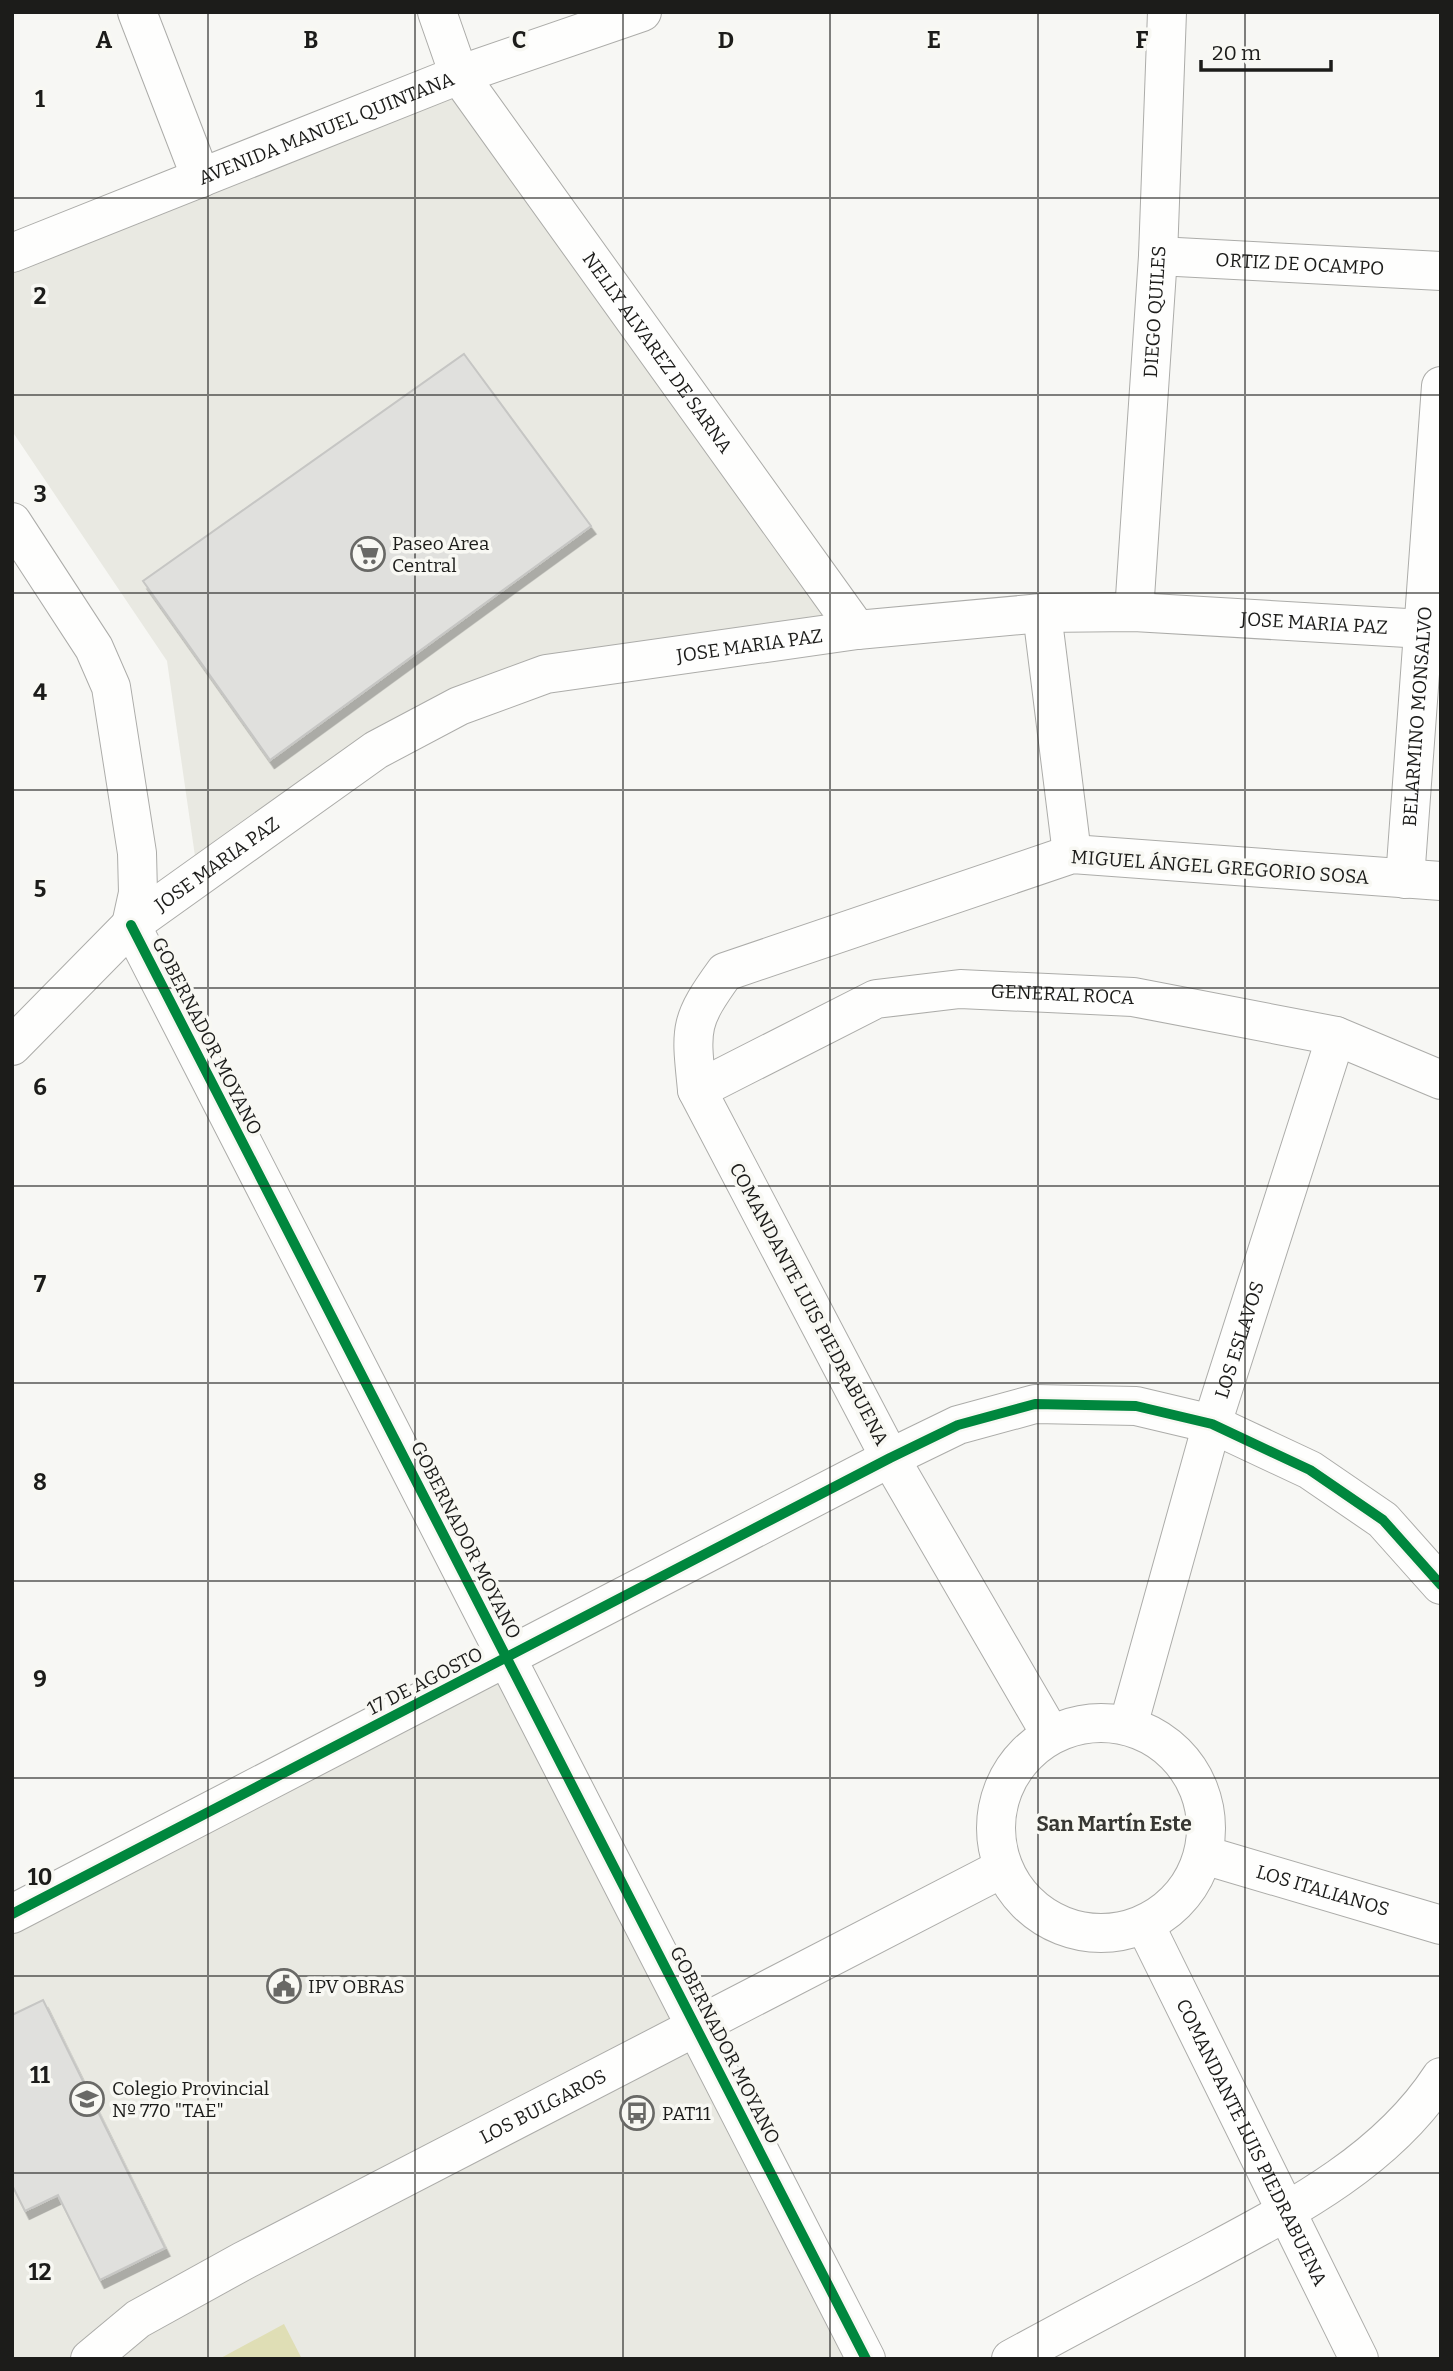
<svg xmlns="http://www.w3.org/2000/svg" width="1453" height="2371" font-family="Bitter,serif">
	<defs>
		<filter id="shadow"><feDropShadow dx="4.5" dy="8" stdDeviation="0" flood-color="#0004"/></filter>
	</defs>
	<rect width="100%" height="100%" fill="#f7f7f4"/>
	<path fill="#e9e9e2" d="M459,75l398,555 -398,76 -261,171 -31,-216 -155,-230v-178z
		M507,1659l359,700h-854v-445z"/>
	<path fill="#dfdeb5" d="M284,2324l18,35h-83z"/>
	<path fill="#e0e0dd" stroke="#c6c6c4" stroke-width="2" filter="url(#shadow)" d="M464,354l127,172 -321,234 -127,-179z
		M43,2000l122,248 -65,32 -42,-85 -33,16 -13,-26v-170z"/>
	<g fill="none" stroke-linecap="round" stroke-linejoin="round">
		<g stroke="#acaca9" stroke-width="40">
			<g id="minor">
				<path d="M137,12l64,166"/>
				<path id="s1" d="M437,12l22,63 398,555"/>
				<path id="s2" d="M12,253l447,-178 183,-63"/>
				<path id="s3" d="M1158,256l283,15"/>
				<path d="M12,522l82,126 17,39 26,166 1,40 -7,32"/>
				<path id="s4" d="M1134,612l24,-356 9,-244"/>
				<path d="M1042,613l30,241"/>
				<path id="s5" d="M1405,879l36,-493"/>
				<path d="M131,925l735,1434"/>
				<path id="s6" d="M12,1046l119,-121 245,-175 83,-44 87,-32 311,-44 185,-17 92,-1 307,18"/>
				<path id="s7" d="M697,1090l179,-91 84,-10 173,8 203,39 105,44"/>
				<circle cx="1101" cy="1828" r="105"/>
				<path id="s8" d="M1128,1726l84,-302 124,-388"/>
				<path d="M1051,1735l-161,-277 -193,-368c-6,-61 -9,-67 28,-118l347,-118 369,27"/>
				<path id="s9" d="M1204,1855l237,70"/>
				<path d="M12,1914l878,-456 68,-33 77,-21 101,2 76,18 98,46 73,50 58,65"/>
				<path id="s10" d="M1145,1925l214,434"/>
				<path id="s11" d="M90,2359l48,-40 105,-58 760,-393"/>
				<path d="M1011,2359c59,-32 119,-64 179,-95 91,-49 193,-98 251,-187"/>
			</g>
		</g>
		<use href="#minor" stroke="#fefefd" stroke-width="38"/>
		<g stroke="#f8f8f3" stroke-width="15">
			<path id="cycleway" d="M131,925l735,1434
				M12,1914l878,-456 68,-33 77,-21 101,2 76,18 98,46 73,50 58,65"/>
		</g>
		<use href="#cycleway" stroke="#00873e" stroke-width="10"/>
	</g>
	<path fill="none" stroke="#1c1c1a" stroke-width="2" stroke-opacity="0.55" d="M208,12v2347M415,12v2347M623,12v2347M830,12v2347M1038,12v2347M1245,12v2347M12,198h1429M12,395h1429M12,593h1429M12,790h1429M12,988h1429M12,1186h1429M12,1383h1429M12,1581h1429M12,1778h1429M12,1976h1429M12,2173h1429"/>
	<defs>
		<g id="supermarket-ring" transform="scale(1.75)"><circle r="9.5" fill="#f8f8f3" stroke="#696966" stroke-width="1.5"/><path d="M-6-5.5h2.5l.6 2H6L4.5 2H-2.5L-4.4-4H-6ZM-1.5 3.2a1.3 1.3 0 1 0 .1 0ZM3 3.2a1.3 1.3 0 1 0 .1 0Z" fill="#696966"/></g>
		<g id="civic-ring" transform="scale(1.75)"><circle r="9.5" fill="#f8f8f3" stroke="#696966" stroke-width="1.5"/><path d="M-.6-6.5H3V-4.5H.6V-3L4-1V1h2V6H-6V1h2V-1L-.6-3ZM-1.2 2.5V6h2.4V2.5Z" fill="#696966"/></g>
		<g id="school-ring" transform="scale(1.75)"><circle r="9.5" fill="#f8f8f3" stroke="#696966" stroke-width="1.5"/><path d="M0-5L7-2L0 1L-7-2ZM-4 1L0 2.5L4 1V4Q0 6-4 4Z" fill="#696966"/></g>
		<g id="bus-ring" transform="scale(1.75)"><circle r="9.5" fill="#f8f8f3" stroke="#696966" stroke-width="1.5"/><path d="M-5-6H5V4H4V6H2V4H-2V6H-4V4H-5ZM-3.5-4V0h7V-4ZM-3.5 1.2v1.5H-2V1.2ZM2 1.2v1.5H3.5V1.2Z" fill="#696966"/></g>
	</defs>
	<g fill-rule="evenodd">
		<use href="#supermarket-ring" x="368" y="554"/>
		<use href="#civic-ring" x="284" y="1986"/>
		<use href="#school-ring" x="87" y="2099"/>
		<use href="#bus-ring" x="637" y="2113"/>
	</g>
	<g text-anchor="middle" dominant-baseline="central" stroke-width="7" stroke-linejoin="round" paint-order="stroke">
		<g font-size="19" fill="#1c1c1a" stroke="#f8f8f3">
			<text stroke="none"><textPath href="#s2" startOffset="338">AVENIDA MANUEL QUINTANA</textPath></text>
			<text stroke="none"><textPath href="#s3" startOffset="142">ORTIZ DE OCAMPO</textPath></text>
			<text stroke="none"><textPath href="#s4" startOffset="301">DIEGO QUILES</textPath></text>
			<text stroke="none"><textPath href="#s1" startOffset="408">NELLY ALVAREZ DE SARNA</textPath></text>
			<text stroke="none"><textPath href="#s6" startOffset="1430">JOSE MARIA PAZ</textPath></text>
			<text stroke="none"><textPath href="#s6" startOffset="863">JOSE MARIA PAZ</textPath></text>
			<text stroke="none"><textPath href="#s5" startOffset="163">BELARMINO MONSALVO</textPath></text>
			<text stroke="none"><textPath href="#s6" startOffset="275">JOSE MARIA PAZ</textPath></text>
			<text transform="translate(1220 867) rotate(4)">MIGUEL ÁNGEL GREGORIO SOSA</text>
			<text stroke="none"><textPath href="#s7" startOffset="388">GENERAL ROCA</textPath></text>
			<text transform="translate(207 1036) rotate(63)">GOBERNADOR MOYANO</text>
			<text transform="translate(809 1304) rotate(62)">COMANDANTE LUIS PIEDRABUENA</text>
			<text stroke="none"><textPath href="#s8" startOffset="402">LOS ESLAVOS</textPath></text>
			<text transform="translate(466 1540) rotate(63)">GOBERNADOR MOYANO</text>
			<text transform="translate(425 1681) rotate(-27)">17 DE AGOSTO</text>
			<text stroke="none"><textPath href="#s9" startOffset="124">LOS ITALIANOS</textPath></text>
			<text transform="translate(725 2045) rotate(63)">GOBERNADOR MOYANO</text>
			<text stroke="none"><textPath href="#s11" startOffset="520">LOS BULGAROS</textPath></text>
			<text stroke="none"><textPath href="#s10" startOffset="242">COMANDANTE LUIS PIEDRABUENA</textPath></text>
		</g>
		<g font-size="19" fill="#1c1c1a" stroke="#f8f8f3" text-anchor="start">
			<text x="392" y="543">Paseo Area<tspan x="392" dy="22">Central</tspan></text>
			<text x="308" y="1986">IPV OBRAS</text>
			<text x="112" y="2088">Colegio Provincial<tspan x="112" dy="22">Nº 770 "TAE"</tspan></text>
			<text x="662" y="2113">PAT11</text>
		</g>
		<g font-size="21" font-weight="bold" fill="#373733" stroke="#f8f8f3">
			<text x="1114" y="1824">San Martín Este</text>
		</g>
	</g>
	<g font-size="23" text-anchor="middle" font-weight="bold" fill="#1c1c1a" stroke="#f8f8f3" stroke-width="7" stroke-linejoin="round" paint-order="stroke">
		<text x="104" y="48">A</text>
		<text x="311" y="48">B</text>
		<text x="519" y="48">C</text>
		<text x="726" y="48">D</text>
		<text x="934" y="48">E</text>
		<text x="1142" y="48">F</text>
		<text x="40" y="107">1</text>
		<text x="40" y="304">2</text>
		<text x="40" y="502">3</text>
		<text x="40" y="700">4</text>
		<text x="40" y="897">5</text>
		<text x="40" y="1095">6</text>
		<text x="40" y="1292">7</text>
		<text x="40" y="1490">8</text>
		<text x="40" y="1687">9</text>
		<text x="40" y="1885">10</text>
		<text x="40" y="2083">11</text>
		<text x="40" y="2280">12</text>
	</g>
	<rect width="1453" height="2371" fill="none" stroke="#1c1c1a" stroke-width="28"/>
	<path d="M1201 60v10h130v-10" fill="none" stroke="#1c1c1a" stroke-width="3.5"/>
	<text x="1212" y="60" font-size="21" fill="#1c1c1a" stroke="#f8f8f3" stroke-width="5" paint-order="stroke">20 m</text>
</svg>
